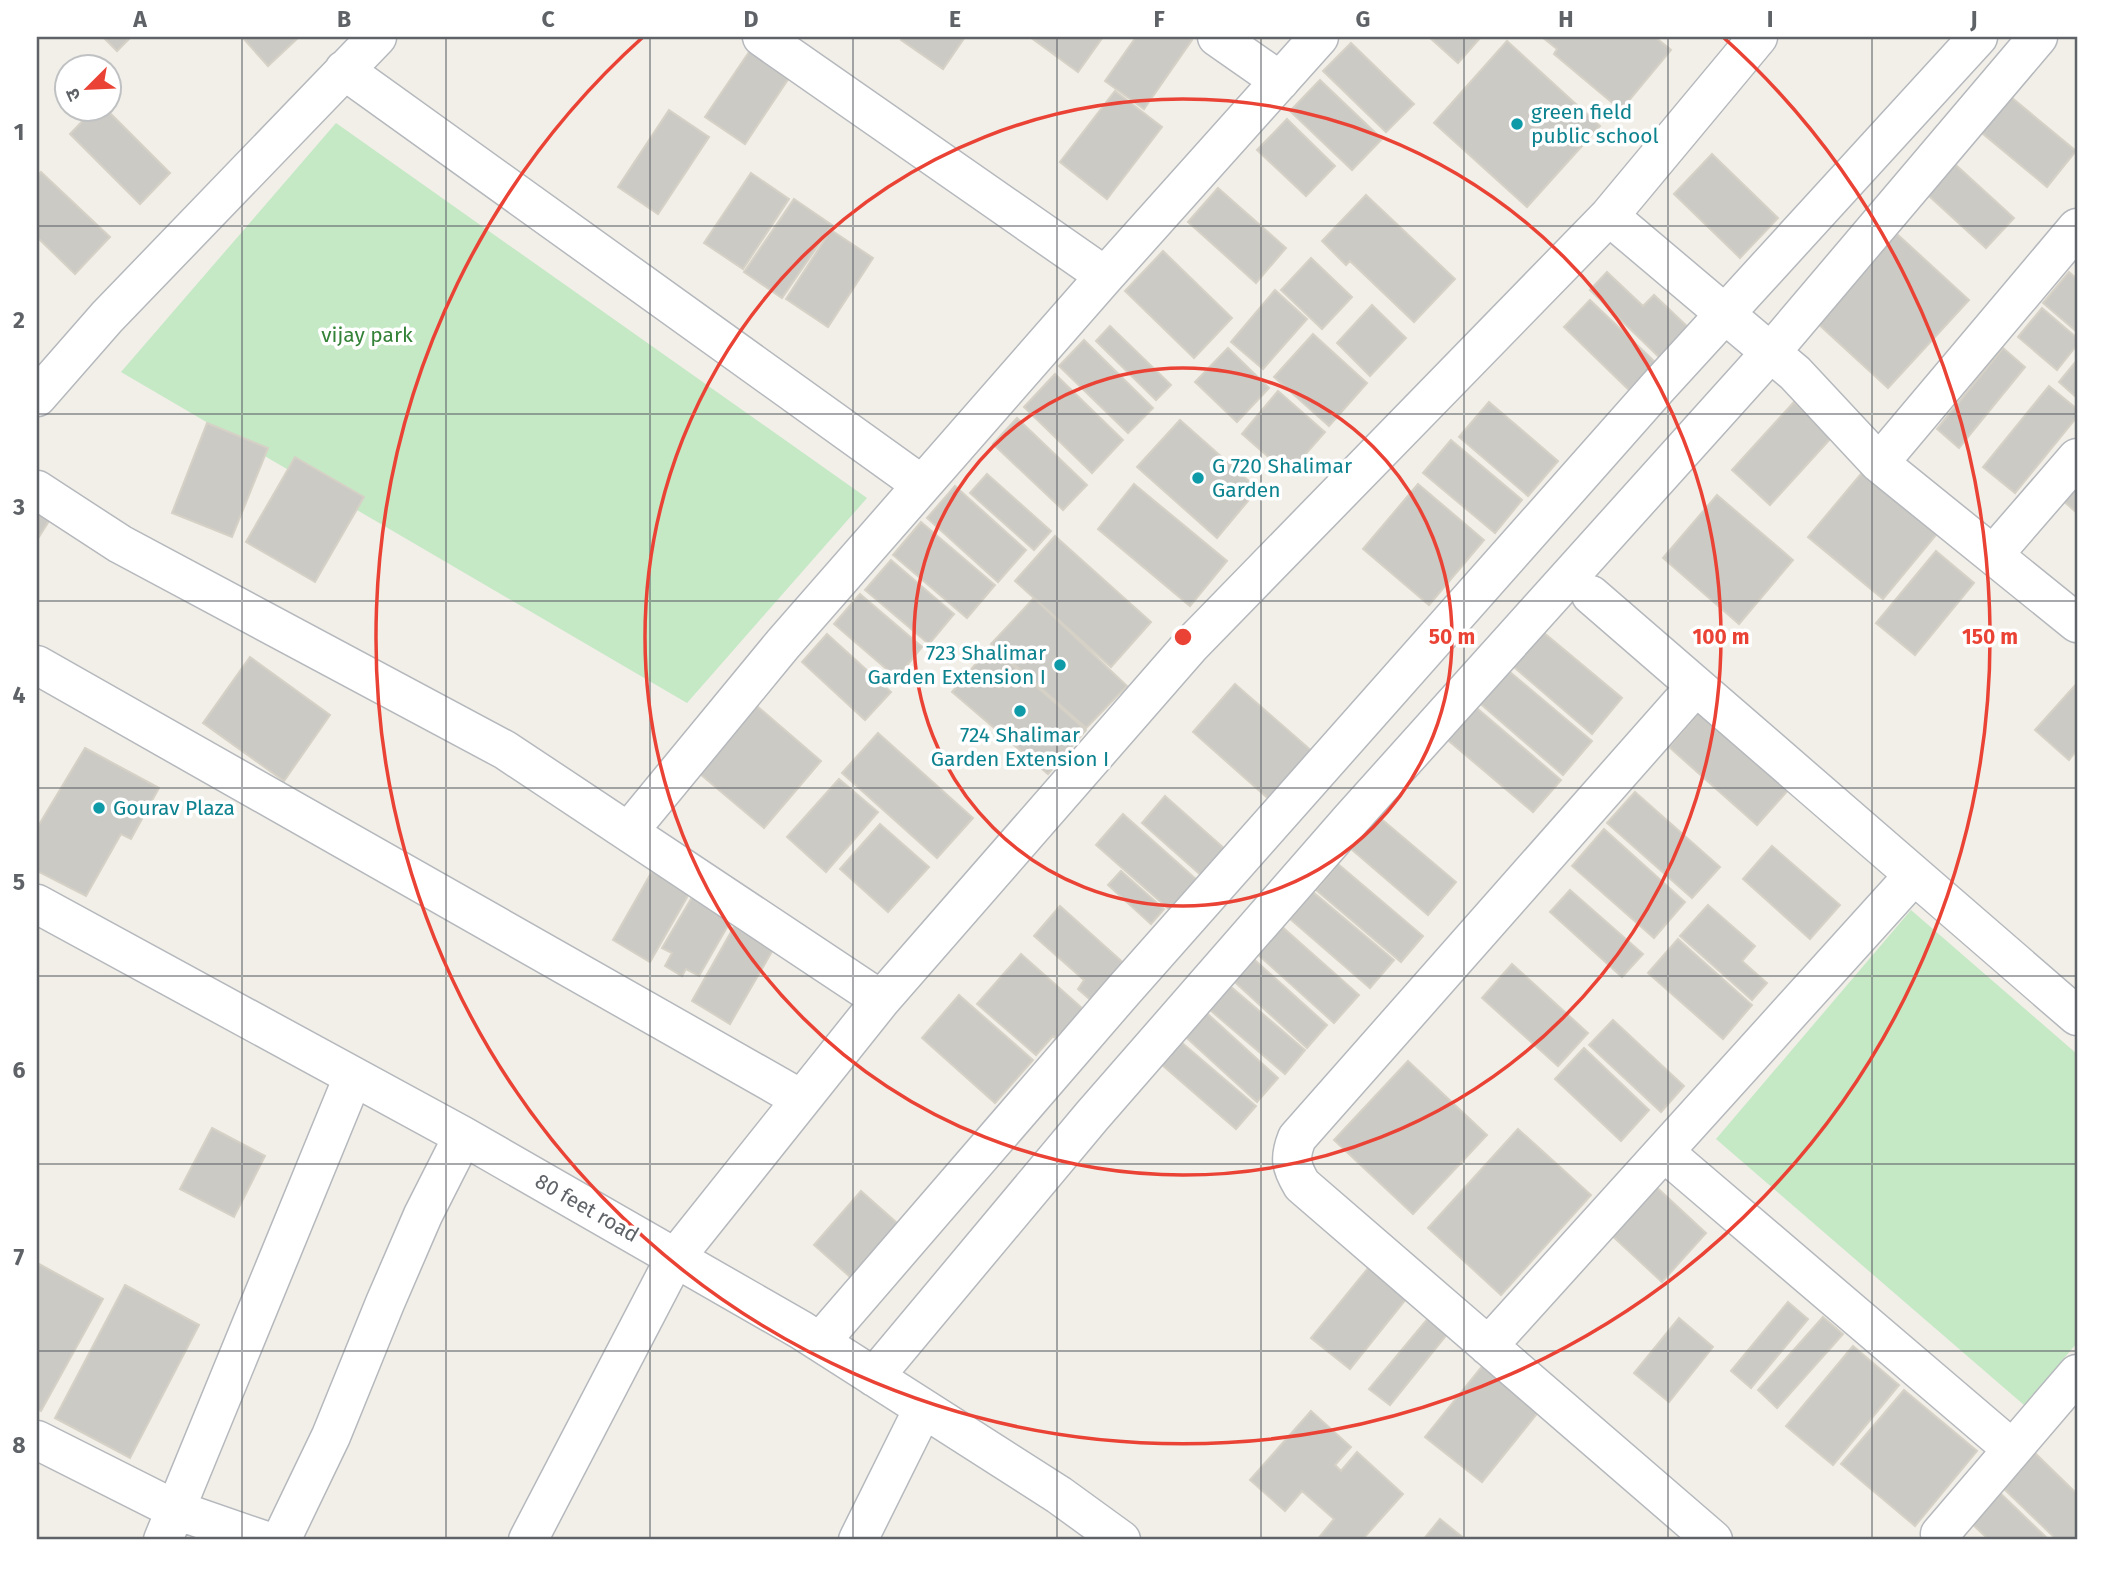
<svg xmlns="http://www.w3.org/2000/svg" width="2114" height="1577" font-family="'Fira Sans','Noto Sans Devanagari',sans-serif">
	<rect width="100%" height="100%" fill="#f1efe8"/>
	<path fill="#c5e8c5" d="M336,123l531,375 -180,205 -566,-331z
		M1911,910l166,144v289l-53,62 -308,-266z"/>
	<path fill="#cccac5" stroke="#d6d1c6" stroke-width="2" d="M103,37h28l-14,14z
		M242,37h57l-31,29z
		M903,37h62l-22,32 -42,-29z
		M1030,37h73l-25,35z
		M1136,37h51l5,3 -48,69 -39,-28z
		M1429,37h52l-23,26z
		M1542,37h113l16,13 -50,60 -67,-56 3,-5z
		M1507,41l93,85 -73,81 -93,-84z
		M1351,43l63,61 -28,28 -63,-61z
		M751,49l40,26 -46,69 -40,-27z
		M1320,80l62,59 -30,31 -62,-59z
		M1115,91l47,36 -55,72 -47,-37z
		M2005,92l71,59 -29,36 -71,-59z
		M95,108h10l65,65 -30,31 -70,-70z
		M669,110l40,27 -51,77 -40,-27z
		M1287,119l48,47 -29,30 -49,-46z
		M1712,154l66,64 -38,40 -66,-64z
		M1946,156l68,62 -28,30 -68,-62z
		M41,172l69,65 -35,37 -38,-37v-61z
		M751,173l38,26 -46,70 -39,-26z
		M1218,188l68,60 -30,35 -68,-61z
		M1366,195l89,84 -41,43 -64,-61 -4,4 -24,-24z
		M794,199l38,26 -50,73 -38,-26z
		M831,230l42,28 -45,69 -42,-28z
		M1897,234l72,66 -81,88 -72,-66z
		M1163,251l69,67 -38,40 -69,-67z
		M1311,258l41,39 -30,32 -41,-39z
		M1607,272l36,34 11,-11 35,33 -29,30 -70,-68z
		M2069,272l8,7v53l-34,-29z
		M1275,290l32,29 -44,50 -32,-27z
		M1590,300l65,62 -26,28 -65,-63z
		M1372,305l34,33 -36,38 -33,-33z
		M2042,308l35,30v7l-20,25 -39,-33z
		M1110,326l61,59 -15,15 -60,-59z
		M1313,334l54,49 -38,43 -55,-49z
		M1084,340l69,68 -25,25 -69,-67z
		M1228,348l41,40 -32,34 -42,-40z
		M2003,348l22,19 -66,81 -22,-19z
		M2077,360v38l-18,-16z
		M1055,374l68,66 -31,33 -68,-66z
		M2049,386l28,23v8l-62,76 -32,-26z
		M1278,391l47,41 -37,42 -46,-40z
		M1489,402l69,59 -30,35 -69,-59z
		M1794,402l38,35 -62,68 -38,-35z
		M1017,418l70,67 -24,25 -70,-66z
		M1180,420l78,69 -41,49 -80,-71z
		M207,423l61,25 -36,89 -60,-24z
		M1451,440l71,60 -27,33 -72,-60z
		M295,457l69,40 -49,85 -69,-40z
		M1866,468l75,61 -58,70 -75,-62z
		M987,474l64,57 -17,19 -64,-57z
		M2077,478v35l-17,-15z
		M1134,484l93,77 -37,45 -92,-77z
		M1418,484l66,56 -55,65 -66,-56z
		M955,486l71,64 -28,32 -71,-64z
		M1717,495l76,65 -54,64 -76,-66z
		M37,501l17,12 -17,27z
		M921,522l74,63 -28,33 -74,-63z
		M1055,536l96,86 -40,45 -96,-86z
		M1936,551l38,32 -59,72 -39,-32z
		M891,560l63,54 -25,30 -64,-54z
		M860,594l62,53 -25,31 -63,-54z
		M1034,598l93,88 -41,42 -95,-84z
		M1537,627l85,71 -30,36 -84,-72z
		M827,634l64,58 -26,28 -63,-58z
		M991,646l95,84 -38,44 -96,-82z
		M250,657l80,58 -46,66 -81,-58z
		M1504,667l88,74 -29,34 -87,-75z
		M2077,683v67l-8,10 -34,-30z
		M1235,684l78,68 -42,49 -78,-69z
		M751,701l70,60 -57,67 -70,-59z
		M1709,701l89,78 -41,46 -88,-78z
		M1472,704l89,76 -28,32 -89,-75z
		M878,733l95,85 -36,40 -95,-85z
		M85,748l74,40 -28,51 -10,-5 -35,62 -49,-25v-43z
		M839,779l39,33 -52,60 -39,-35z
		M1635,792l85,75 -28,31 -85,-75z
		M1165,796l69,61 -23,27 -69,-61z
		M1123,814l74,66 -27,30 -74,-65z
		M1379,817l77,65 -28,33 -77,-66z
		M880,824l49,43 -41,45 -48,-43z
		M1604,829l81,73 -31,36 -82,-72z
		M1772,846l68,59 -30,34 -67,-60z
		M659,859l38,21 -47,82 -37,-22z
		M1338,864l85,72 -22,26 -85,-72z
		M1121,871l43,38 -13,15 -43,-39z
		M1570,890l73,64 -21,23 -72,-65z
		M695,892l39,23 -35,61 -13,-7 -4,7 -17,-10 7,-13 -10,-5z
		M1313,892l81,68 -24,28 -80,-69z
		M1708,905l47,41 -13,15 25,22 -15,17 -72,-64z
		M1060,906l67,60 -33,37 -16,-14 6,-9 -50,-44z
		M1279,924l80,71 -25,28 -79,-71z
		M735,925l39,23 -44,76 -38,-23z
		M1678,939l74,66 -29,34 -75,-66z
		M1247,953l80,72 -20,23 -80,-73z
		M1021,954l70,62 -26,30 -12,-10 -17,19 -59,-51z
		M1512,964l76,69 -30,33 -76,-68z
		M1223,980l82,70 -20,24 -82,-70z
		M959,995l74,65 -38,43 -73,-65z
		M1199,1006l79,72 -21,24 -79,-72z
		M1613,1020l71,66 -23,26 -72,-67z
		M1174,1036l82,70 -20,23 -81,-70z
		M1584,1048l65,62 -28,31 -66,-62z
		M1408,1061l79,74 -74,79 -79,-74z
		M212,1128l53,28 -31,61 -54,-28z
		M1518,1129l73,66 -90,100 -73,-67z
		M1652,1183l54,50 -44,49 -54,-50z
		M861,1191l43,38 -47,54 -43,-38z
		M39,1264l64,35 -62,112 -4,-2v-142z
		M1369,1267l38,31 -57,71 -39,-31z
		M125,1285l74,40 -69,133 -75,-40z
		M1788,1302l20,17 -57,69 -20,-17z
		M1430,1316l19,16 -59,73 -21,-16z
		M1823,1317l20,17 -66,74 -19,-18z
		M1679,1318l34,29 -44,55 -35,-29z
		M1853,1346l46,39 -66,80 -47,-39z
		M1484,1364l56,46 -58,72 -57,-45z
		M1904,1390l73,61 -62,75 -74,-62z
		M1311,1411l40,36 -16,18 6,6 16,-19 46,42 -41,46h-45l17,-21 -32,-28 -17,20 -35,-31z
		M2034,1452l43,42v46h-20l-56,-54z
		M1997,1490l52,50h-60l-21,-20z
		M1440,1519l26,21h-43z"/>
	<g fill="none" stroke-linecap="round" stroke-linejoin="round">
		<g stroke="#b5b8bc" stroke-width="41">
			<path id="minor" d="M762,37l343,239
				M1217,37l63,44
				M344,70l578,415
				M1609,216l186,157 84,90 198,160
				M37,397l70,-80 270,-280
				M1879,463l198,-235
				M37,490l83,54 385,206 376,250
				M1993,555l84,-97
				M1591,595l486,421
				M37,665l764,434
				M1696,686l-399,452c-8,20 -6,29 5,47l411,355
				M629,831l154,-187 322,-368 214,-239
				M37,904l426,232 338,194 258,165 62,45
				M1664,1152l348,297
				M820,1342l304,-352 534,-603 320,-350
				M1488,1346l426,-471
				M874,1377l218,-261 260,-298 419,-466 267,-315
				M37,1440l139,70 87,30
				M1940,1534l137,-160
				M163,1540l190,-463
				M281,1540l50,-104 54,-133 38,-88 40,-79
				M528,1540l147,-282 206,-258 309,-354 419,-430 149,-179
				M858,1540l65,-131"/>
		</g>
		<use href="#minor" stroke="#fff" stroke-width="38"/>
	</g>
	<path fill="none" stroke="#5f6368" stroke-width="2" stroke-opacity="0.55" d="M242,37v1503M446,37v1503M650,37v1503M853,37v1503M1057,37v1503M1261,37v1503M1464,37v1503M1668,37v1503M1872,37v1503M37,226h2040M37,414h2040M37,601h2040M37,788h2040M37,976h2040M37,1164h2040M37,1351h2040"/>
	<g fill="none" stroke="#ea4335" stroke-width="3.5">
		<circle cx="1183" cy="637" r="269"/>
		<circle cx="1183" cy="637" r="538"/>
		<path d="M1723 37A807 807 0 1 1 643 37"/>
	</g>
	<g fill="#0f9aa8" stroke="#fff" stroke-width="2.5">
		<circle cx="1517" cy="124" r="7"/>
		<circle cx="1198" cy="478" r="7"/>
		<circle cx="1060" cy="665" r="7"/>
		<circle cx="1020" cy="711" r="7"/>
		<circle cx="99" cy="808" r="7"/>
	</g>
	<g text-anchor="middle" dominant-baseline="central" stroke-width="7" stroke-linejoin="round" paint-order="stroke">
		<g font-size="21" fill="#0d838f" stroke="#fff" text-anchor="start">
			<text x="1531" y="112">green field<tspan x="1531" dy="24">public school</tspan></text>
			<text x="1212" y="466">G 720 Shalimar<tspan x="1212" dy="24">Garden</tspan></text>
			<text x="1046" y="653" text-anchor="end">723 Shalimar<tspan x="1046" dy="24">Garden Extension I</tspan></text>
			<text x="1020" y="735" text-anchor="middle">724 Shalimar<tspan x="1020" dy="24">Garden Extension I</tspan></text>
			<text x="113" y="808">Gourav Plaza</text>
		</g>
		<g font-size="21" fill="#348238" stroke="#fff">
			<text x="367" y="335">vijay park</text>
		</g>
		<g font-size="21" fill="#5f6368" stroke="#fff">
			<text transform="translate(587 1208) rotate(30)">80 feet road</text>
		</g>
	</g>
	<circle cx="1183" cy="637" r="10" fill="#ea4335" stroke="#fff" stroke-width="3.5"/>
	<g font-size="21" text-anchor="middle" font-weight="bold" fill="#ea4335" stroke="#fff" stroke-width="7" stroke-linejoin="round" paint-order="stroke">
		<text x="1452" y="644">50 m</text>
		<text x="1721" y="644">100 m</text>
		<text x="1990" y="644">150 m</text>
	</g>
	<rect width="2114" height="1577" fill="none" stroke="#ffffff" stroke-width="77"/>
	<g transform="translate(88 88) rotate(246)"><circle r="33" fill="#ffffff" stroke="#bfc1c3" stroke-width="2"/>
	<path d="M0-5L12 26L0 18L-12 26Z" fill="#ea4335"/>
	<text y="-10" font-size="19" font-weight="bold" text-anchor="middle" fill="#5f6368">उ</text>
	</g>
	<rect x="38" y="38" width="2038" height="1500" fill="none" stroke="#5f6368" stroke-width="2.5"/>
	<g font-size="23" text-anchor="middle" font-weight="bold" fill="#5f6368">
		<text x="140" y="27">A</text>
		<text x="344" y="27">B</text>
		<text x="548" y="27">C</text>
		<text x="751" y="27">D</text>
		<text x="955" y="27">E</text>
		<text x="1159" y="27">F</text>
		<text x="1363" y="27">G</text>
		<text x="1566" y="27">H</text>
		<text x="1770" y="27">I</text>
		<text x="1974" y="27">J</text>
		<text x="19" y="140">1</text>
		<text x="19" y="328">2</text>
		<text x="19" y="515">3</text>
		<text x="19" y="703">4</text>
		<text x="19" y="890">5</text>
		<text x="19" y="1078">6</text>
		<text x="19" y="1265">7</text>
		<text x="19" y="1453">8</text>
	</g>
</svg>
